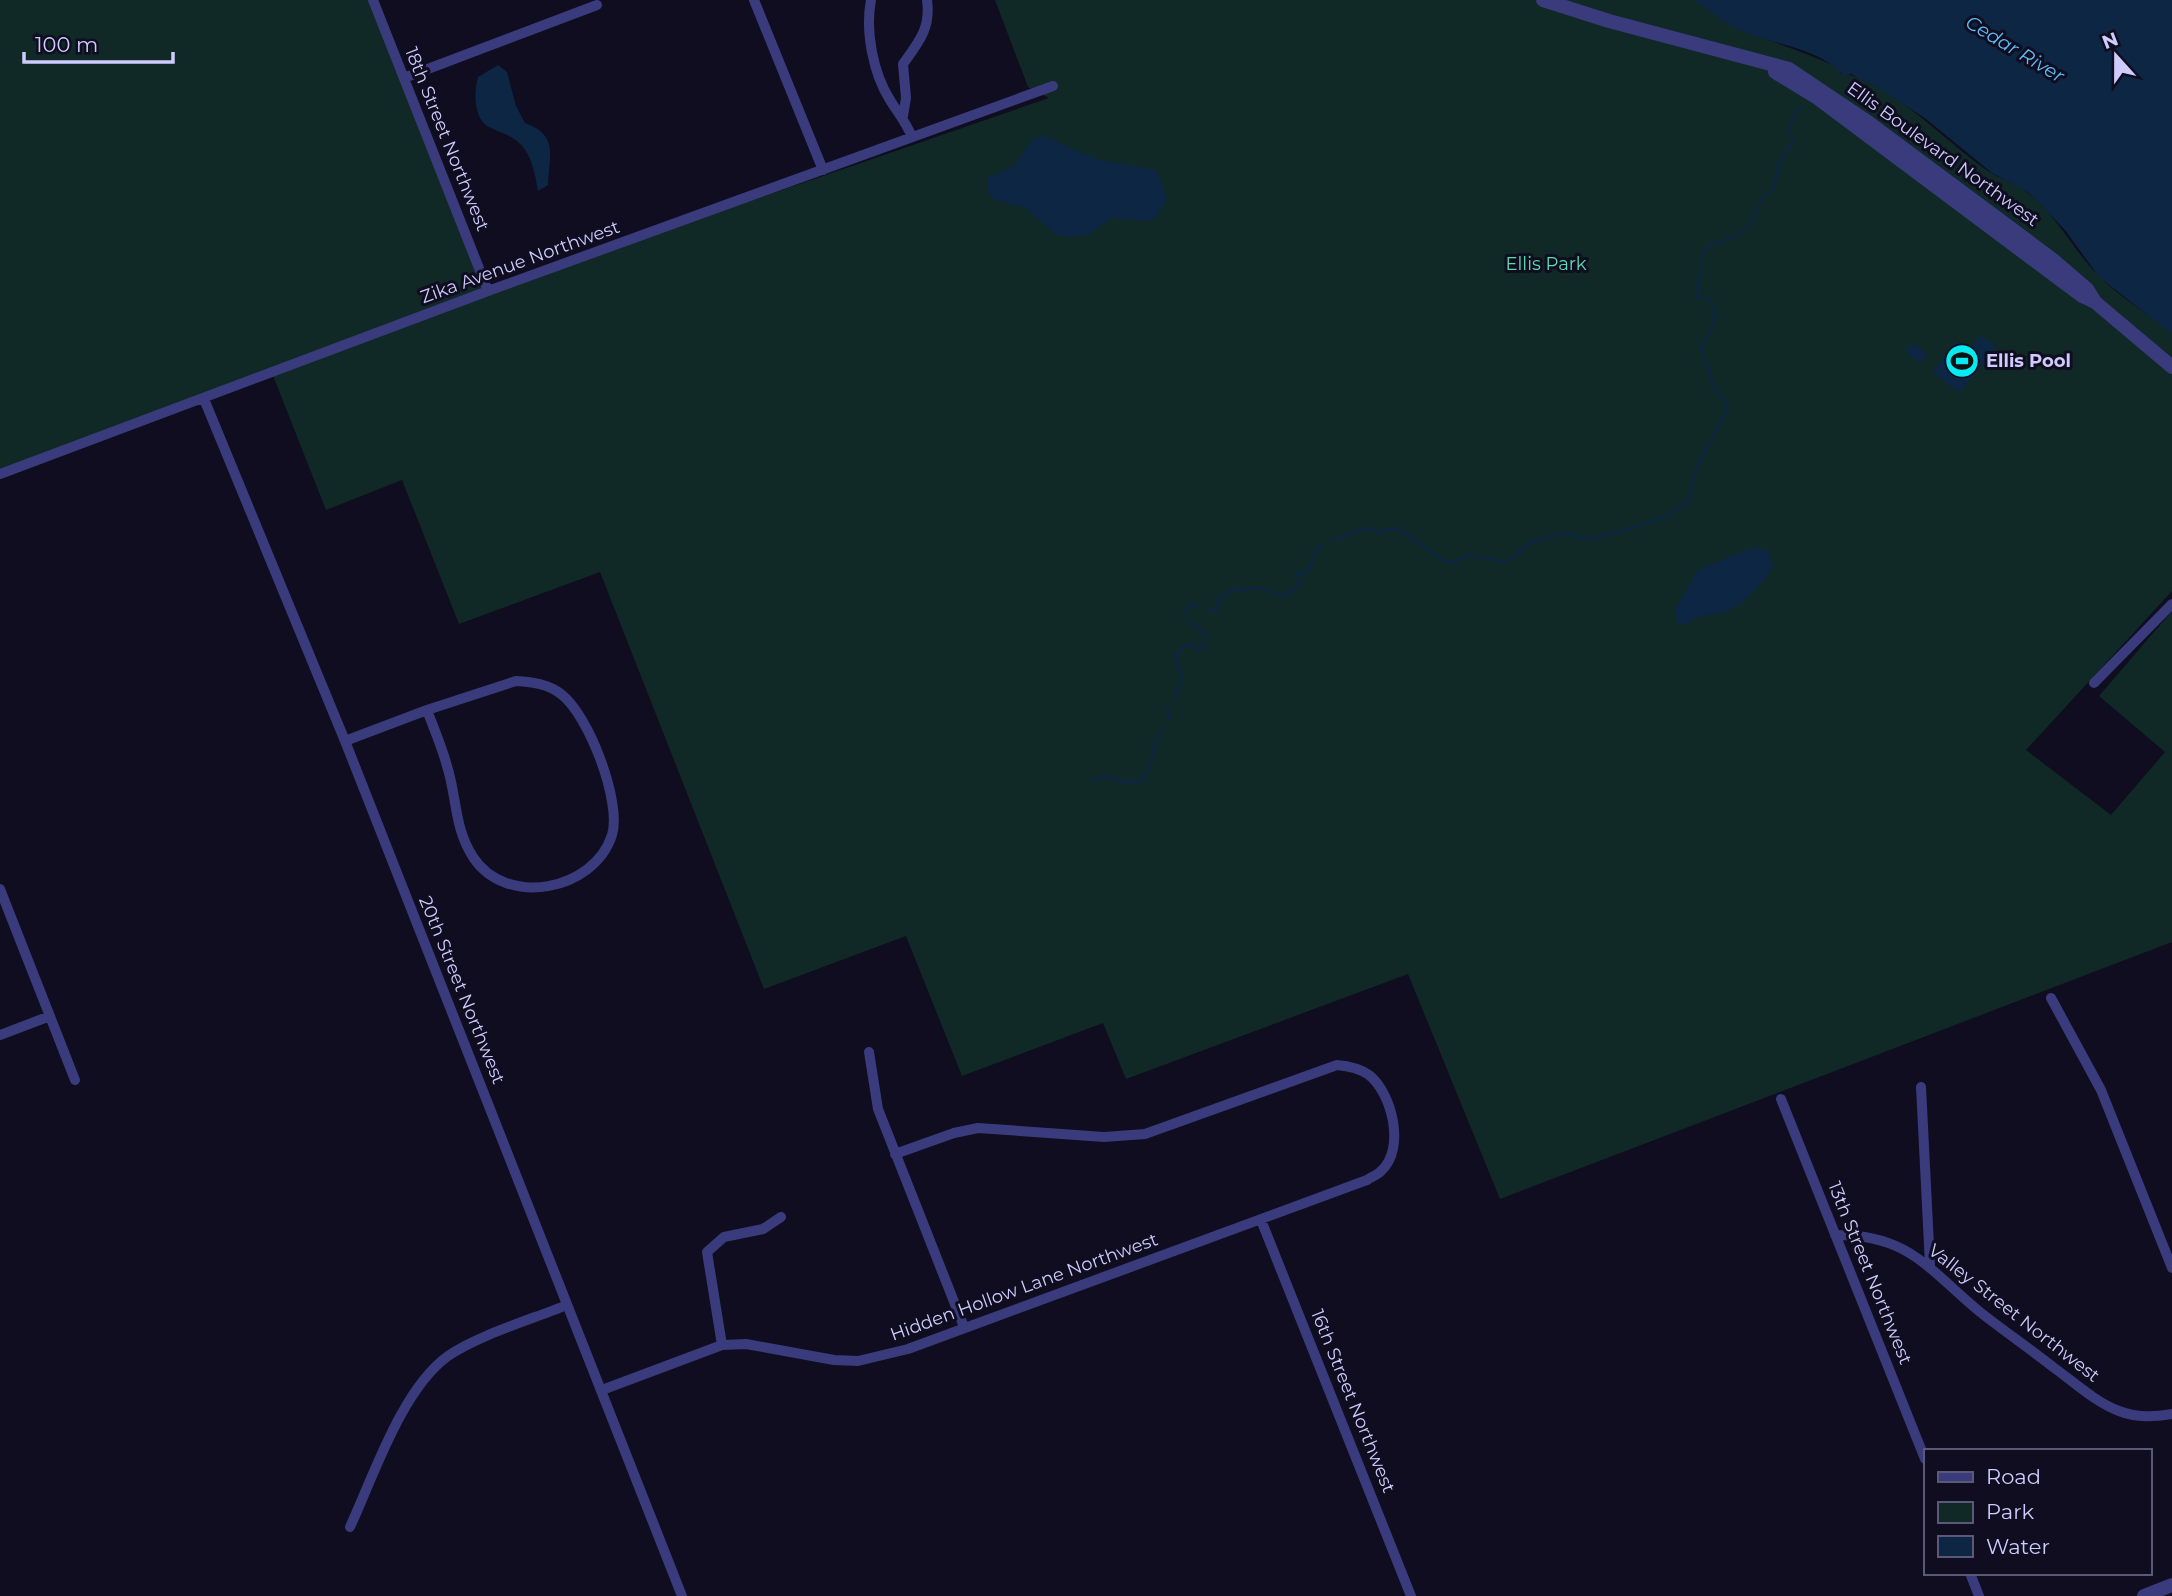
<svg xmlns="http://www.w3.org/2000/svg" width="2172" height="1596" font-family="Montserrat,sans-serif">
	<rect width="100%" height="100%" fill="#0f0d1f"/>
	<path fill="#102926" d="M0,0h373l116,291 560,-193 -21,-11 -33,-87h701c42,35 95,45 143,68l2,6c42,0 113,76 149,98 12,8 26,11 38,21 30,24 46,59 72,84 21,21 49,37 72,55v259l-146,159 85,65 54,-63 -66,-56 73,-85v331l-672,257 -92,-225 -282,105 -23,-56 -141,53 -56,-140 -142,53 -164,-417 -141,52 -57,-144 -76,30 -54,-137 -272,101z"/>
	<path fill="#0d2643" d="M1694,0h478v334l-73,-57 -34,-47 -36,-37 -37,-20 -66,-54 -46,-30 -29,-15 -7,2c-26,-30 -74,-31 -109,-48 -15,-8 -27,-20 -41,-28z
		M498,65l9,7 9,34 9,17c34,12 24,32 23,62l-10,6c-3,-17 -6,-37 -20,-49 -10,-8 -19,-10 -29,-15 -16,-8 -15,-36 -11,-50z
		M1045,136l51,23 60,11 11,28 -11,19 -6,4 -38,-3 -25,17 -23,2 -9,-3 -29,-26 -33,-9 -5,-6 -1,-15 27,-12 19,-28z
		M1981,335l15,11 -36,47 -28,-21 24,-31 12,10z
		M1913,343l14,11 -7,9 -14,-11z
		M1753,547l14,3 6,16c-7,15 -33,42 -49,46 -16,4 -24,1 -37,12l-12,-2 1,-15 22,-37z"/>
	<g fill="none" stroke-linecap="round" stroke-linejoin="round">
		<path stroke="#0d2643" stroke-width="2.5" d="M1331,541l34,-13 13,4 15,-4c24,8 34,27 57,35l21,-8 34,7 27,-20 32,-9 25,6 36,-9 44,-14 21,-18c3,-41 26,-57 38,-93l-14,-17 -13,-41c8,-16 23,-28 8,-47l-13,-5 8,-48c14,-5 34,-9 45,-21 12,-13 4,-24 24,-36l5,-25 15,-25c-7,-15 -1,-19 7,-33
			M1208,611h7l4,-13 7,-1 2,-6 30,-3 28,8 16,-14 -5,-8 13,-3 3,-17 10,-10
			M1174,700l8,-23 -7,-21 11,-11 7,-1 5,7 7,-8 -1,-11c-9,-7 -19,-8 -18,-23l6,-4 5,2
			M1166,708l4,7 -2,5
			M1092,781c21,-10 26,4 44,1 16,-2 17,-43 26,-55"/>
		<path stroke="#393b7d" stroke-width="10" d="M373,0l115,291
			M754,0l69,170
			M871,0c-6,31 2,73 19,100 8,13 16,22 22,37
			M404,78l193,-73
			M903,116l3,-18 -3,-34c16,-22 28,-36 24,-64
			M204,399l141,342 337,855
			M0,474l488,-183 565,-205
			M516,681c17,1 32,3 45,13 28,21 61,109 51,141 -18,56 -106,73 -139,22 -19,-29 -16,-60 -26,-91 -5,-19 -13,-37 -20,-56z
			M2094,683l78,-79
			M345,741l82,-31
			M0,889l75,191
			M2051,998l50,92 71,178
			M0,1035l50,-19
			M869,1052l9,57 86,218
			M1921,1087l9,178
			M1781,1099l144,360
			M1261,1220l150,376
			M1835,1235c74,-1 94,35 145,77 24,19 49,36 73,55 21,15 42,35 66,44 18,7 35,6 53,3
			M722,1345l-15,-93 17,-15 39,-8 18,-12
			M602,1390l120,-45 24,-1 88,16 24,1 50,-12 459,-169c4,-3 11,-5 14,-9 25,-22 11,-78 -12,-96 -10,-7 -20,-9 -32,-10l-192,69 -41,3 -126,-9 -24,5 -59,21
			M350,1527c24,-52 52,-138 98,-171 30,-21 85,-37 119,-51
			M1970,1573l9,23"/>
		<path stroke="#393b7d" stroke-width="14" d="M1543,0l66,21 180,48 79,53 184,137 35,30 8,13
			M1775,72l41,25 266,199 13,6 77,65
			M2144,1596l28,-11"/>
	</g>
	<defs>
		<g id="stadium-disc" transform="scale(1.75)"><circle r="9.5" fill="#05ebf1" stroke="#0f0d1f"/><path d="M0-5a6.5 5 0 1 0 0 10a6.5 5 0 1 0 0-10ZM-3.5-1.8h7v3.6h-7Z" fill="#111"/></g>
	</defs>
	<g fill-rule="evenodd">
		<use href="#stadium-disc" x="1962" y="361"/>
	</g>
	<g text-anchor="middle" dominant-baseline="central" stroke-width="6" stroke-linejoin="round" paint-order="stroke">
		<g font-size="18" fill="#ceccfe" stroke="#0f0d1f">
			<text transform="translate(447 139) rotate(68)">18th Street Northwest</text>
			<text transform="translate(1943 154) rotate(36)">Ellis Boulevard Northwest</text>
			<text transform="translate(520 262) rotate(-20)">Zika Avenue Northwest</text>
			<text transform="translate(462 990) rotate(68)">20th Street Northwest</text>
			<text transform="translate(1870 1273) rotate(68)">13th Street Northwest</text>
			<text transform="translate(1024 1287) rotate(-20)">Hidden Hollow Lane Northwest</text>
			<text transform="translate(2014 1313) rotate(38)">Valley Street Northwest</text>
			<text transform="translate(1353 1401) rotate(68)">16th Street Northwest</text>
		</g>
		<g font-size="18" fill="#5adcb1" stroke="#0f0d1f">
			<text x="1546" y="264">Ellis Park</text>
		</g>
		<g font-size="18" font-weight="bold" fill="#ceccfe" stroke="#0f0d1f" text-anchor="start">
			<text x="1986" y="361">Ellis Pool</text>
		</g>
		<g font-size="19" font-style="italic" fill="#5cbefc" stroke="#0f0d1f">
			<text transform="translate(2015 49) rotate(31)">Cedar River</text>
		</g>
	</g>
	<rect x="1924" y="1449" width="228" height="126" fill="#0f0d1f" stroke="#5b5978" stroke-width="2"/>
	<rect x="1938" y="1472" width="35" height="10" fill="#393b7d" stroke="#5b5978" stroke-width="2"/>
	<text x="1986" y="1484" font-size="21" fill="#ceccfe">Road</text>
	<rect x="1938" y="1502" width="35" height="21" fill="#102926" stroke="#5b5978" stroke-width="2"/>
	<text x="1986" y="1519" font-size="21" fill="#ceccfe">Park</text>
	<rect x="1938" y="1536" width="35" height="21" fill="#0d2643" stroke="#5b5978" stroke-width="2"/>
	<text x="1986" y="1554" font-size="21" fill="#ceccfe">Water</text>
	<g transform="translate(2116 56) rotate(339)" stroke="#0f0d1f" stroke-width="5" paint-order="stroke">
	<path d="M0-5L12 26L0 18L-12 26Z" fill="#ceccfe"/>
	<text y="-10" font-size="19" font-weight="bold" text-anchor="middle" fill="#ceccfe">N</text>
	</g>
	<path d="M24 52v10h149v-10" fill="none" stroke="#ceccfe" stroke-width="3.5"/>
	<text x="35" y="52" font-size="21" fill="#ceccfe" stroke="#0f0d1f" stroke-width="5" paint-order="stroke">100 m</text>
</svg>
